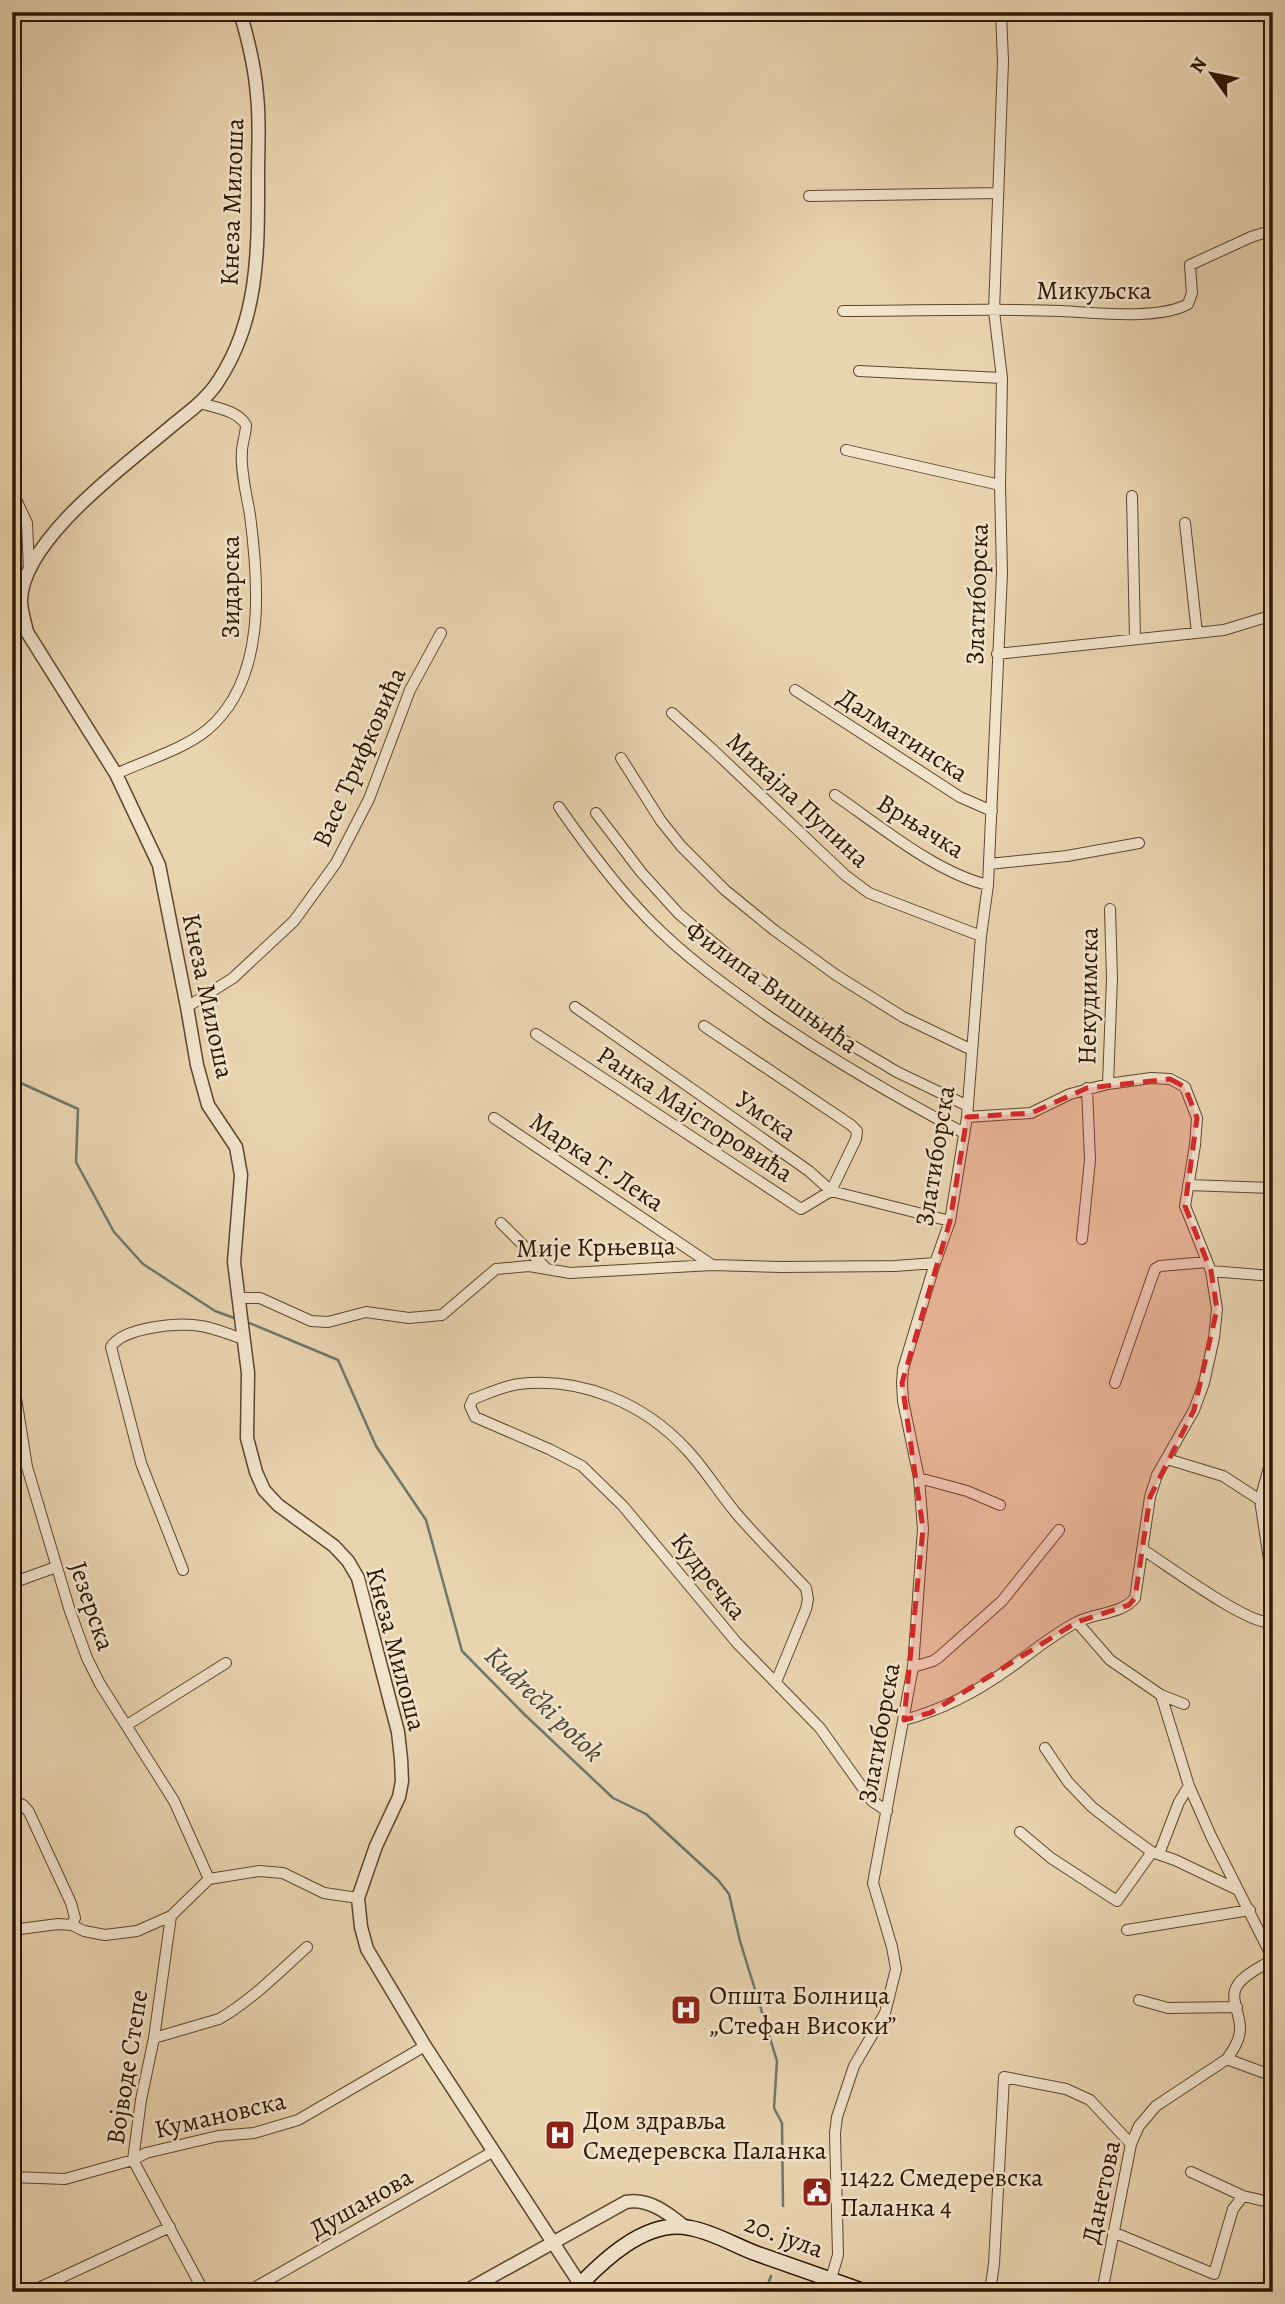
<svg xmlns="http://www.w3.org/2000/svg" width="1285" height="2304" font-family="Alegreya,serif">
	<rect width="100%" height="100%" fill="#e9d4b0"/>
	<filter id="stains"><feTurbulence type="fractalNoise" baseFrequency=".00286" numOctaves="4"/><feColorMatrix values="0 0 0 0 .2 0 0 0 0 .09 0 0 0 0 .02 0 0 0 .5 -.17"/></filter>
	<radialGradient id="worn" r=".72"><stop offset=".6" stop-color="#630" stop-opacity="0"/><stop offset="1" stop-color="#630" stop-opacity=".3"/></radialGradient>
	<g fill="none" stroke-linecap="round" stroke-linejoin="round">
		<path stroke="#6e776b" stroke-width="2.5" d="M12,1079l66,30 -2,53 38,70 29,32 72,47 22,8
			M247,1322l91,38 38,86 50,74 36,131 63,64 88,83 33,16 72,66 11,14 11,47 37,120 -3,47 8,15 1,83
			M765,2292l6,-16"/>
		<g stroke="#5c462c" stroke-width="12">
			<path id="minor" d="M809,196l188,-3
				M843,311c73,0 146,-3 219,0 33,2 98,9 126,-7l4,-11 -2,-28 61,-28 22,-7
				M859,371l143,7
				M846,450l154,35
				M12,491l15,32 2,47
				M1132,496l3,143
				M1185,523l12,110
				M997,654l227,-24 49,-15
				M795,690l165,107 32,14
				M672,713l39,35 134,127 24,18 112,43
				M621,758l40,63 20,25 44,44 49,40 62,45 67,42 69,33
				M116,774c30,-14 66,-24 91,-44 60,-50 52,-146 43,-215 -3,-19 -10,-45 -8,-64 0,-8 4,-17 4,-26 -9,-15 -30,-17 -46,-22
				M835,795c44,30 101,78 153,90
				M559,807c27,39 56,78 89,112 36,37 78,67 120,97 63,43 128,81 196,117
				M596,813l45,59 38,42 60,50 101,74 57,34 71,34
				M989,864l78,-8 72,-13
				M187,1007l46,-29 61,-57 42,-58 33,-64 41,-109 31,-57
				M575,1007l234,164 22,20 119,30
				M536,1034l265,175 30,-18 25,-52 1,-8 -6,-6 -147,-99
				M1108,1084l4,-106 -2,-69
				M494,1118l218,147
				M1188,1185l85,3
				M501,1223l44,44
				M1082,1239l8,-79 -3,-72
				M1211,1271l62,5
				M239,1298h21l51,23 17,1 38,-10 43,6 33,-3 54,-46 33,-3 41,7 142,-8 70,2 113,-1 40,-3
				M12,1320l4,13v65l11,69 43,144 17,47 13,26 74,117 35,78
				M1115,1383l40,-114 5,-3 47,-4
				M1273,1453l-13,47 13,86
				M1167,1459l56,17 37,24
				M919,1478l48,13 33,14
				M1142,1549c25,16 101,72 125,73
				M183,1570l-42,-107 -30,-116c12,-20 69,-25 90,-21 14,2 29,9 43,13
				M12,1583l44,-16
				M1077,1622l33,38 51,35 23,9
				M1267,1622l6,-14
				M913,1667l20,-6 6,-4 63,-56 57,-71
				M776,1682l30,-73 2,-10 -2,-11c-23,-25 -48,-49 -70,-75 -17,-20 -31,-44 -49,-63 -43,-47 -105,-73 -168,-66 -16,2 -32,10 -46,15l-3,7 5,11 74,32 33,17 41,40 114,137 83,85 52,73 15,10
				M1161,1695l28,91 22,50 62,123
				M904,1720c38,-10 74,-29 106,-52 22,-16 42,-33 67,-46 18,-9 45,-8 58,-24l15,-101 7,-22 37,-65 10,-27 10,-45 3,-29 -6,-38 -26,-65 10,-61 2,-27 -12,-31 -15,-8 -19,-1 -43,6 -38,10 -39,19 -64,4
				M127,1725l99,-62
				M1045,1748l23,34 24,25 31,24 29,21 23,8 61,29
				M12,1800l11,5 6,7 42,91 4,15 -3,7
				M1020,1832l31,26 66,43 35,-49
				M1159,1854l20,-52 10,-16
				M171,1916l-17,122 -13,62 -8,60 71,132
				M12,1930l46,-6 14,1 12,6 21,4 32,-4 34,-15 38,-37 50,-8 24,2 41,20 34,5
				M1127,1930l123,-20
				M1139,2000l29,8 69,-1
				M154,2038l65,-19c33,-19 60,-47 88,-72
				M1227,2059l46,17
				M1191,2172l52,24 30,7
				M12,2177l53,2 68,-19 13,-7 72,-17 36,-3 44,-13 127,-74
				M1113,2232l101,42 19,-65 10,-13
				M30,2292l140,-65
				M247,2292l247,-141
				M827,2292l11,-37 -3,-122 2,-16 17,-51 31,-53 11,-44 -4,-22 -19,-64 40,-216 10,-138 -4,-51 -16,-77 -1,-18 1,-14 32,-106 15,-42 17,-104 14,-181 7,-51 14,-312 -2,-88 2,-107 -8,-67 9,-250 -2,-49
				M990,2292l4,-28 10,-187 62,12 24,11 41,44
				M1102,2292l29,-148 8,-18 17,-20 71,-47c6,-9 13,-19 13,-30 1,-14 -11,-31 -3,-43 7,-12 25,-19 36,-27"/>
		</g>
		<g stroke="#5c462c" stroke-width="15">
			<path id="tertiary" d="M240,12c8,27 15,55 17,83 3,26 1,53 1,80 0,71 2,142 -39,205 -11,18 -29,31 -45,44 -44,38 -151,114 -153,176 0,11 4,22 6,32l89,142 43,91 28,142 10,58 11,40 28,42 5,28 -7,87 14,111 -1,65 9,34 8,18 14,15 56,41 14,15 10,17 40,154 3,27 1,22 -3,16 -23,49 -18,52 3,29 6,22 58,97 155,238
				M464,2292l162,-90c23,-4 42,11 59,25"/>
		</g>
		<g stroke="#2d1700" stroke-width="17">
			<path id="secondary" d="M573,2292c28,-30 73,-74 117,-64 23,4 44,17 65,25 37,13 74,26 111,39"/>
		</g>
		<use href="#minor" stroke="#f1e3cc" stroke-width="10"/>
		<use href="#tertiary" stroke="#f1e3cc" stroke-width="12"/>
		<use href="#secondary" stroke="#f1e3cc" stroke-width="14"/>
	</g>
	<path fill="#d62828" fill-opacity="0.2" stroke="#d62828" stroke-width="5" stroke-dasharray="14 9" stroke-linejoin="round" d="M1170,1079l15,8 12,31 -12,88 26,65 6,38 -23,101 -44,87 -15,101 -6,7 -52,17 -147,91 -26,7 19,-191 -21,-146 48,-162 17,-104 64,-4 56,-25z"/>
	<defs>
		<g id="hospital-square" transform="scale(1.575)"><rect x="-9" y="-9" width="18" height="18" rx="4" fill="#8f2418" stroke="#f1e3cc"/><path d="M-5-5h3v3.5h4V-5h3V5h-3V1.5h-4V5h-3Z" fill="#fff"/></g>
		<g id="civic-square" transform="scale(1.575)"><rect x="-9" y="-9" width="18" height="18" rx="4" fill="#8f2418" stroke="#f1e3cc"/><path d="M-.6-6.5H3V-4.5H.6V-3L4-1V1h2V6H-6V1h2V-1L-.6-3ZM-1.2 2.5V6h2.4V2.5Z" fill="#fff"/></g>
	</defs>
	<g fill-rule="evenodd">
		<use href="#hospital-square" x="686" y="2010"/>
		<use href="#hospital-square" x="560" y="2135"/>
		<use href="#civic-square" x="817" y="2192"/>
	</g>
	<g text-anchor="middle" dominant-baseline="central" stroke-width="5" stroke-linejoin="round" paint-order="stroke">
		<g font-size="26" fill="#2d1700" stroke="#f1e3cc">
			<text transform="translate(232 202) rotate(-88)">Кнеза Милоша</text>
			<text x="1094" y="290">Микуљска</text>
			<text transform="translate(230 587) rotate(-90)">Зидарска</text>
			<text transform="translate(977 594) rotate(-88)">Златиборска</text>
			<text transform="translate(903 735) rotate(33)">Далматинска</text>
			<text transform="translate(359 757) rotate(-66)">Васе Трифковића</text>
			<text transform="translate(798 800) rotate(43)">Михајла Пупина</text>
			<text transform="translate(921 826) rotate(32)">Врњачка</text>
			<text transform="translate(772 987) rotate(36)">Филипа Вишњића</text>
			<text transform="translate(208 996) rotate(78)">Кнеза Милоша</text>
			<text transform="translate(1088 996) rotate(-89)">Некудимска</text>
			<text transform="translate(695 1114) rotate(33)">Ранка Мајсторовића</text>
			<text transform="translate(766 1116) rotate(35)">Умска</text>
			<text transform="translate(935 1156) rotate(-81)">Златиборска</text>
			<text transform="translate(597 1162) rotate(34)">Марка Т. Лека</text>
			<text transform="translate(596 1247) rotate(-1)">Мије Крњевца</text>
			<text transform="translate(709 1576) rotate(51)">Кудречка</text>
			<text transform="translate(92 1606) rotate(71)">Језерска</text>
			<text transform="translate(396 1649) rotate(75)">Кнеза Милоша</text>
			<text transform="translate(879 1733) rotate(-80)">Златиборска</text>
			<text transform="translate(127 2067) rotate(-81)">Војводе Степе</text>
			<text transform="translate(220 2115) rotate(-13)">Кумановска</text>
			<text transform="translate(1101 2192) rotate(-78)">Данетова</text>
			<text transform="translate(361 2203) rotate(-30)">Душанова</text>
			<text transform="translate(784 2236) rotate(20)">20. јула</text>
		</g>
		<g font-size="26" fill="#2d1700" stroke="#f1e3cc" text-anchor="start">
			<text x="709" y="1995">Општа Болница<tspan x="709" dy="30">„Стефан Високи”</tspan></text>
			<text x="583" y="2120">Дом здравља<tspan x="583" dy="30">Смедеревска Паланка</tspan></text>
			<text x="840" y="2177">11422 Смедеревска<tspan x="840" dy="30">Паланка 4</tspan></text>
		</g>
		<g font-size="28" font-style="italic" fill="#4d4735" stroke="#f1e3cc">
			<text transform="translate(544 1704) rotate(44)">Kudrečki potok</text>
		</g>
	</g>
	<rect width="1285" height="2304" fill="none" stroke="#e9d4b0" stroke-width="42"/>
	<rect x="14" y="14" width="1257" height="2276" fill="none" stroke="#2d1700" stroke-width="3.5"/>
	<rect x="21" y="21" width="1243" height="2262" fill="none" stroke="#2d1700" stroke-width="2"/>
	<g transform="translate(1212 74) rotate(303)" stroke="#f1e3cc" stroke-width="5" paint-order="stroke">
	<path d="M0-5L12 26L0 18L-12 26Z" fill="#2d1700"/>
	<text y="-10" font-size="19" font-weight="bold" text-anchor="middle" fill="#2d1700">N</text>
	</g>
	<rect width="100%" height="100%" filter="url(#stains)"/>
	<rect width="100%" height="100%" fill="url(#worn)"/>
</svg>
